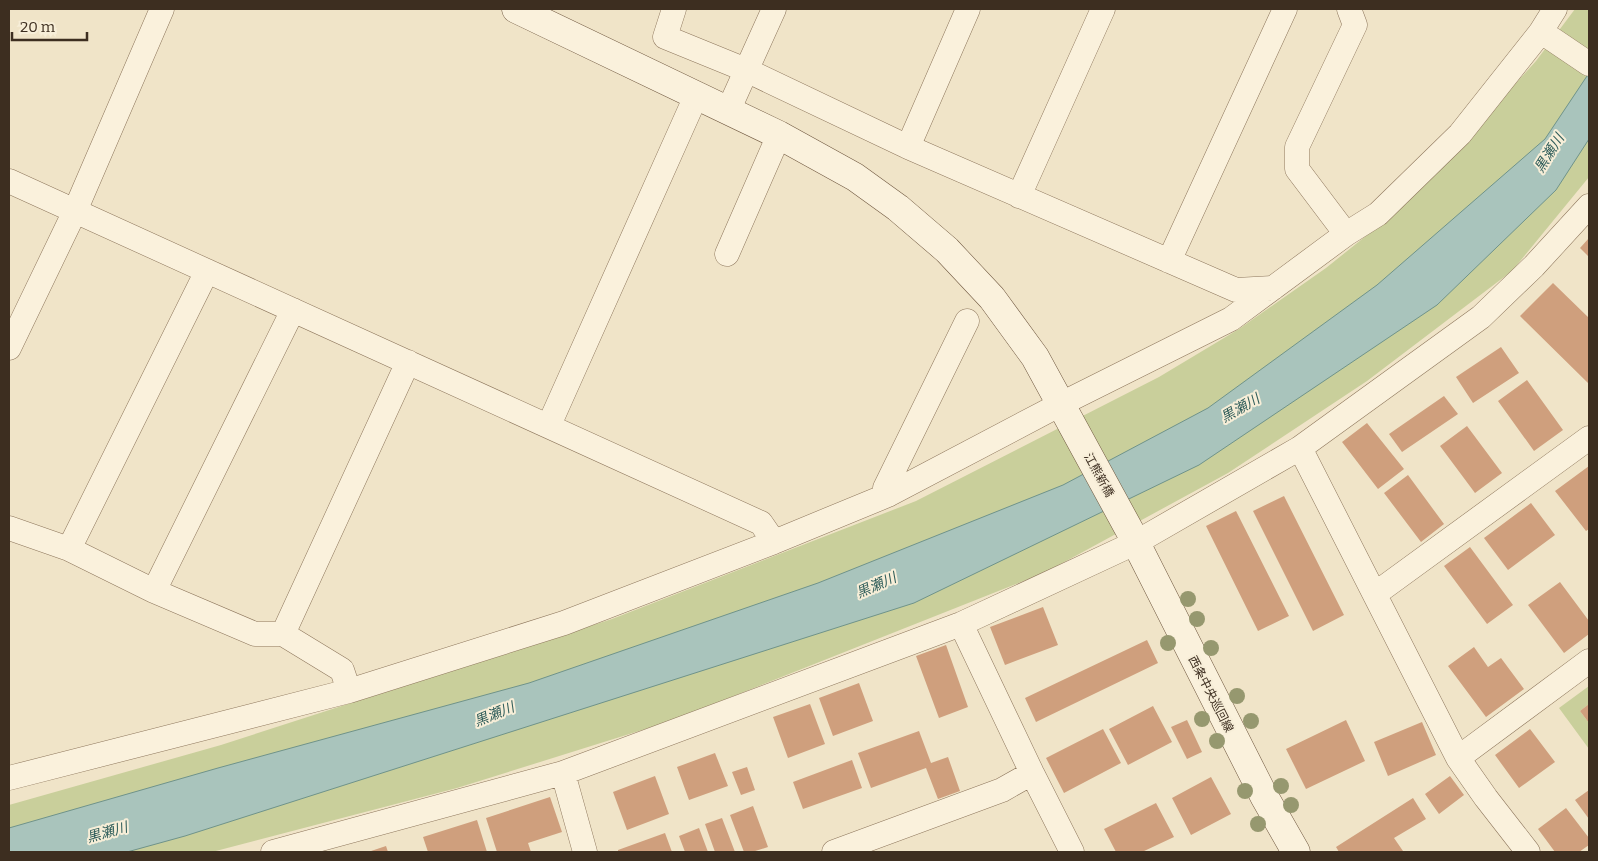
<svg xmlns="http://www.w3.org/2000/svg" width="1598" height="861" viewBox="0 0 1598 861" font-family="Bitter,'Noto Sans JP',serif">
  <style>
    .green { fill: #c9cf9b }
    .water { fill: #a9c4bc; stroke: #6f938a }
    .building { fill: #cf9f7d }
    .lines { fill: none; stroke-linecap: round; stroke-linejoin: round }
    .street-casing { stroke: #8d765c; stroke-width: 25 }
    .secondary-casing { stroke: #6f573f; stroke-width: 29 }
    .street { stroke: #faf1dc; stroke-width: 24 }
    .secondary { stroke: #faf1dc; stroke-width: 28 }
    .tree { fill: #96986f }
    .labels { text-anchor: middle; stroke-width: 4; stroke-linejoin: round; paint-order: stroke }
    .street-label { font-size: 12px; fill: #3d2e20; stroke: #f7eed8 }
    .water-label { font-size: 14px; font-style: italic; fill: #2f5d5a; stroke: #f7eed8 }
  </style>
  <rect width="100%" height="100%" fill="#f0e4c8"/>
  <path class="green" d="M1575 9H1589V177L1512 271 1367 381 1228 473 1046 572 671 721 457 788 212 852H9V805L221 745 612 619 916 501 1159 377 1239 329 1326 268 1407 203 1536 61Z
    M1589 686V704L1580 711 1589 723V749L1559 708Z"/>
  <path class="water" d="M1589 73V139L1556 190 1437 305 1199 465 914 603 185 836 127 852H9V828L218 768 529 683 818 583 1063 485 1208 408 1377 285 1545 139Z"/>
  <path class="building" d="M1589 238V257L1580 248Z
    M1553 283 1589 318 1588 383 1520 316Z
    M1501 347 1519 373 1473 403 1456 377Z
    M1527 380 1563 430 1534 451 1498 401Z
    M1444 396 1458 414 1402 452 1389 434Z
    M1367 423 1404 469 1378 489 1342 442Z
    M1467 426 1502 473 1475 493 1440 446Z
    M1589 466V529L1586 531 1555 491Z
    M1408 475 1444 524 1421 542 1384 493Z
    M1284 496 1344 615 1313 631 1253 511Z
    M1531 503 1555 535 1508 570 1484 538Z
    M1236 511 1289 616 1258 631 1206 526Z
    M1470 547 1513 605 1487 624 1444 566Z
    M1560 582 1589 621V634L1564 653 1528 605Z
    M1043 607 1058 645 1005 665 990 627Z
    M1147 640 1158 663 1036 722 1025 698Z
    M946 645 968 707 939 718 916 656Z
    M1474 647 1488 667 1501 658 1524 689 1486 717 1448 666Z
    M859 683 873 721 833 736 819 698Z
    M810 704 825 744 788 758 773 717Z
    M1589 704V723L1580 711Z
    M1153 706 1172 742 1128 765 1109 729Z
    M1187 720 1202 752 1187 759 1171 727Z
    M1346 720 1365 761 1306 789 1286 749Z
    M1422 722 1436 755 1388 776 1374 742Z
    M1103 729 1121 763 1064 793 1046 758Z
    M1530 729 1555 762 1519 788 1495 755Z
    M919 731 931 763 948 757 960 791 938 799 926 768 871 788 858 753Z
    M715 753 728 786 689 800 677 767Z
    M852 760 862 788 803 809 793 782Z
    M747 767 755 790 741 795 732 772Z
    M655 776 669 814 627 830 613 792Z
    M1450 776 1464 795 1439 814 1425 794Z
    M1211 777 1231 814 1191 835 1172 798Z
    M1589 790V819L1575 800Z
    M550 797 562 832 528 843 531 852H497L486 818Z
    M1413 798 1426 819 1394 838 1403 851 1339 852 1336 847Z
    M1156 803 1174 837 1142 852H1116L1104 829Z
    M753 806 768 847 752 852H744L730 815Z
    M1566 808 1589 838V845L1579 852H1555L1538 829Z
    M722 818 735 852H715L705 824Z
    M477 820 487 852H428L423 837Z
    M699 828 708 852H685L679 836Z
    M665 833 672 852H618V850Z
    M386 846 388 852H368Z"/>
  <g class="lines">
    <defs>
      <path id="street" d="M674 9 665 37 746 70 908 147 1236 290 1273 288
        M1540 33 1549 37 1589 64
        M728 111 774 9
        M908 147 968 9
        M9 181 761 523 774 542
        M1019 196 1103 9
        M1346 234 1297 169V147L1355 25 1349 9
        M727 254 779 135
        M1169 261 1285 9
        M9 348 75 211 162 9
        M549 425 696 96
        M1300 448 1458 758 1486 798 1528 852
        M888 495 885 488 967 321
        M9 528 69 549 154 591 255 634H283
        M69 549 207 271
        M154 591 293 310
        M1375 594 1589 438
        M961 624 1032 773 1072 852
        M349 691 342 670 283 634 408 362
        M1458 758 1589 661
        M563 773 585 852
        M9 778 349 691 564 623 774 542 888 495 1061 404 1231 319 1346 234 1378 214 1460 134 1540 33 1555 9
        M273 852 563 773 961 624 1135 543 1300 448 1481 317 1534 266 1589 206
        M834 852 1002 790 1032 773"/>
      <path id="secondary" d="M516 9 779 135 855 177 898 208 947 250 992 298 1035 357 1131 533 1264 796 1296 852"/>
    </defs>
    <use href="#street" class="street-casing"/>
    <use href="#secondary" class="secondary-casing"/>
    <use href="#street" class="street"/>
    <use href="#secondary" class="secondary"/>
  </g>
  <g class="tree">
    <circle cx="1188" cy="599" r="8"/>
    <circle cx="1197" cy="619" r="8"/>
    <circle cx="1168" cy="643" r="8"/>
    <circle cx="1211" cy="648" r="8"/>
    <circle cx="1237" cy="696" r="8"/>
    <circle cx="1202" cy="719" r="8"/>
    <circle cx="1251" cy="721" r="8"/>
    <circle cx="1217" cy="741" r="8"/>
    <circle cx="1281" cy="786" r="8"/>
    <circle cx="1245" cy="791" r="8"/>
    <circle cx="1291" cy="805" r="8"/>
    <circle cx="1258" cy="824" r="8"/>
  </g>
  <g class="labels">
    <g class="street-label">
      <text transform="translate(1099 475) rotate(61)" y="4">江熊新橋</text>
      <text transform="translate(1211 694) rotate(63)" y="4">西条中央巡回線</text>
    </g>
    <g class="water-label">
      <text transform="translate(1549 153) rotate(-58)" y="5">黒瀬川</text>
      <text transform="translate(1240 408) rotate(-30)" y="5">黒瀬川</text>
      <text transform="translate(876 585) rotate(-24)" y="5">黒瀬川</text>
      <text transform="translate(494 714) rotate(-22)" y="5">黒瀬川</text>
      <text transform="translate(107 832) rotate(-16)" y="5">黒瀬川</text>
    </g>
  </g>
  <rect width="1598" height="861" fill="none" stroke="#3d2e20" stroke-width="20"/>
  <path d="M12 32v8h75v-8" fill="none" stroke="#3d2e20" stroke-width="2.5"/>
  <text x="20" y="32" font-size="15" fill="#3d2e20" stroke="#f7eed8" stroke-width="4" paint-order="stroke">20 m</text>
</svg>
